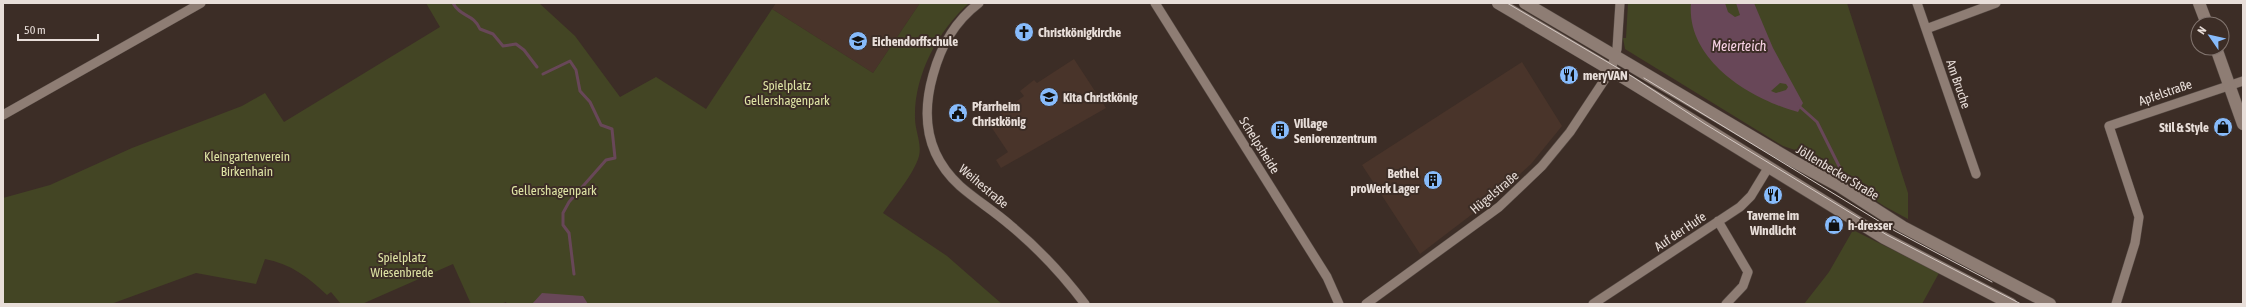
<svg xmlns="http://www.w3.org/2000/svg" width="2246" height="307" viewBox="0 0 2246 307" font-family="'Asap Condensed',sans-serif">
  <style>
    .built { fill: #49342a }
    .green { fill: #434524 }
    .water { fill: #684758; fill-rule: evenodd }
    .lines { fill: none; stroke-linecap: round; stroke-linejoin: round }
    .stream { stroke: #684758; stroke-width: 3 }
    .street-casing { stroke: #554943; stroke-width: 10 }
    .secondary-casing { stroke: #554943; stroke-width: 13 }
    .street { stroke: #8e7d74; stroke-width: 9 }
    .secondary { stroke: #8e7d74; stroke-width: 12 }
    .tram { stroke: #d4c9c4; stroke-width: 1 }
    .labels { text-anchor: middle; stroke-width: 4; stroke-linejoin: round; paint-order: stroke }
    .poi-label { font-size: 13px; font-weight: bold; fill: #e8ded9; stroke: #3c2d26; text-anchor: start }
    .street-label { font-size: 13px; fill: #e8ded9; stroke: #3c2d26 }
    .park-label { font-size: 13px; fill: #dee3a4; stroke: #3c2d26 }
    .water-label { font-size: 14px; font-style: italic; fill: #fad3e6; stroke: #3c2d26 }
  </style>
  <rect width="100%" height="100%" fill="#3c2d26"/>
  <path class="built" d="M776 3H920L873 73 772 9Z
    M1074 59 1106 108 1001 168 996 160 1008 152 988 122 1024 96 1020 91 1034 80 1037 83Z
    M1522 62 1562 126 1531 164 1496 196 1420 254 1362 165Z"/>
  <path class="green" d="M426 3H539L575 36 620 97 656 77 706 109 772 9 873 73 920 3H969C938 31 914 75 915 118 915 131 922 143 919 156 914 174 894 197 883 213L947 256 1002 304H507L506 302 501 304H471L453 264 362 304H341L331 292 327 295C308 277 291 264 265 259L256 284 196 273 111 304H3V198L50 185 132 148 242 106 265 93 284 122 440 27Z
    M1628 3H1847L1908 193V219L1884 206 1826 167 1798 151 1783 146 1625 49 1623 38H1626Z
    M1853 230 1939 273 1922 304H1804L1829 272Z"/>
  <path class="water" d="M1691 3H1725L1728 12 1735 17 1740 15 1736 3H1754L1773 48 1803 103 1798 112C1750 99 1686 60 1691 3ZM1780 83 1786 84 1788 87 1786 90 1776 93 1771 91Z
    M542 293 583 296 588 304H532Z"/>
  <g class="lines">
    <path class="stream" d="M453 3C461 18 473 13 480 29L493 34 503 46 516 44 524 50 537 67
      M543 74 570 61 576 70 580 91 590 102 601 125 612 129 615 158 606 160 569 202 563 213V225L569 233 574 274
      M1799 106 1817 122 1841 170"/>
    <defs>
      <path id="street" d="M979 3C954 22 941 46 933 75 921 117 926 155 960 186 976 200 994 211 1010 225 1038 248 1063 275 1085 304
        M1155 3 1327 277 1339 304
        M1917 3 1976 174
        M1926 29 1996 3
        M3 115 201 3
        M1718 221 1748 272 1743 286 1726 304
        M1366 304 1499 207 1542 166 1570 132 1611 70 1617 49 1620 3
        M1593 304 1740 207 1751 196 1768 168
        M2116 304 2135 243 2139 217 2109 126 2243 81"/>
      <path id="secondary" d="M1498 3 1611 70 1884 238 2011 304
        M1525 3 1793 161 1839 186 1903 227 2050 304
        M2199 3 2207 24
        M2216 48 2243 124"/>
    </defs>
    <use href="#street" class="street-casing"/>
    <use href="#secondary" class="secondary-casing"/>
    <use href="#street" class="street"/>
    <use href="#secondary" class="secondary"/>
    <path class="tram" d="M1507 3 1633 77 1705 124 1887 235 2021 304
      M1644 78 1895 231 1992 282"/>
  </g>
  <defs>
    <symbol id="church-disc" viewBox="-11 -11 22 22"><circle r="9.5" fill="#87bbfb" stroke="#3c2d26"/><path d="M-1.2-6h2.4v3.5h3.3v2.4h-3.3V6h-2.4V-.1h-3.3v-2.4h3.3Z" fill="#111"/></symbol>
    <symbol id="school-disc" viewBox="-11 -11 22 22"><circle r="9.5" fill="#87bbfb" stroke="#3c2d26"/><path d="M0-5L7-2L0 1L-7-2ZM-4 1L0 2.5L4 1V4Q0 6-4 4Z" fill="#111"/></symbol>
    <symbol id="restaurant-disc" viewBox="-11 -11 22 22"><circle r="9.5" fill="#87bbfb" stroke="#3c2d26"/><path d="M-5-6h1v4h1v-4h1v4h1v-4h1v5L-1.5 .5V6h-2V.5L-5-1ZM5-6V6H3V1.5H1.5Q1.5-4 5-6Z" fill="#111"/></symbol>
    <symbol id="civic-disc" viewBox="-11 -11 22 22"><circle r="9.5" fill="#87bbfb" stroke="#3c2d26"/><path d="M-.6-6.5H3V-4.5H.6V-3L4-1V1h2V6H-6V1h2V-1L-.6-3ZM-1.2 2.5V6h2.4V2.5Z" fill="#111"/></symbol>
    <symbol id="shop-disc" viewBox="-11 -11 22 22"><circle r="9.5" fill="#87bbfb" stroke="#3c2d26"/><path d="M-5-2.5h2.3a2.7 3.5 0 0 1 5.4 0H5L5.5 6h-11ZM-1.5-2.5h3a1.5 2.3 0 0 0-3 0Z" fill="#111"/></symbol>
    <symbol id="building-disc" viewBox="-11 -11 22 22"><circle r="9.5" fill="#87bbfb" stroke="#3c2d26"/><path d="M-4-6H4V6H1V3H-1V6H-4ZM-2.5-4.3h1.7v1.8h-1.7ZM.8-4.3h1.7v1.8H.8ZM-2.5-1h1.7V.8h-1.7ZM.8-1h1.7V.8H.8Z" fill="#111"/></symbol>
  </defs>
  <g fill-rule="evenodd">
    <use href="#church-disc" x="1013" y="21" width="22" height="22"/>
    <use href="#school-disc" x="847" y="30" width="22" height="22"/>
    <use href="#restaurant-disc" x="1558" y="64" width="22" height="22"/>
    <use href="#school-disc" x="1038" y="86" width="22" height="22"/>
    <use href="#civic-disc" x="947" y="102" width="22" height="22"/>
    <use href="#shop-disc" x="2212" y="116" width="22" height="22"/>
    <use href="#building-disc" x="1269" y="119" width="22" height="22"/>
    <use href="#building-disc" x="1422" y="169" width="22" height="22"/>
    <use href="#restaurant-disc" x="1762" y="184" width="22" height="22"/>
    <use href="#shop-disc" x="1823" y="214" width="22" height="22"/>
  </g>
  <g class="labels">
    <g class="poi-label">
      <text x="1038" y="37">Christkönigkirche</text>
      <text x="872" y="46">Eichendorffschule</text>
      <text x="1583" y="80">meryVAN</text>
      <text x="1063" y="102">Kita Christkönig</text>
      <text x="972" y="111">Pfarrheim<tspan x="972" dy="15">Christkönig</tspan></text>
      <text x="1294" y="128">Village<tspan x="1294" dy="15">Seniorenzentrum</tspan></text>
      <text x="2209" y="132" text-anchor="end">Stil &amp; Style</text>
      <text x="1419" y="178" text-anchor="end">Bethel<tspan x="1419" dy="15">proWerk Lager</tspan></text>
      <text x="1773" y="220" text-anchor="middle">Taverne im<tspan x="1773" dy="15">Windlicht</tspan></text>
      <text x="1848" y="230">h-dresser</text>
    </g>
    <g class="street-label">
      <text transform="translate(1959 84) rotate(71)" y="5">Am Bruche</text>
      <text transform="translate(2165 92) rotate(-19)" y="5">Apfelstraße</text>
      <text transform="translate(1260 145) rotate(58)" y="5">Schelpsheide</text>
      <text transform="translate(1838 172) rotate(31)" y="5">Jöllenbecker Straße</text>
      <text transform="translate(984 186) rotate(40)" y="5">Weihestraße</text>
      <text transform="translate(1494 192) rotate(-40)" y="5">Hügelstraße</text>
      <text transform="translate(1680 231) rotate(-34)" y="5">Auf der Hufe</text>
    </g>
    <g class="park-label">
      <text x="787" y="90">Spielplatz<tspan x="787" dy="15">Gellershagenpark</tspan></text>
      <text x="247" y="161">Kleingartenverein<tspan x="247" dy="15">Birkenhain</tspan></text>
      <text x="554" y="195">Gellershagenpark</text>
      <text x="402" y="262">Spielplatz<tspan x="402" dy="15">Wiesenbrede</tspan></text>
    </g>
    <g class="water-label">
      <text x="1739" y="51">Meierteich</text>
    </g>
  </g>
  <rect width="2246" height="307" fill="none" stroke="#e8ded9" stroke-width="8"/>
  <g transform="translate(2210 36) rotate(304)"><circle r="19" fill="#3c2d26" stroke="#81746e"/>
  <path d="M0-3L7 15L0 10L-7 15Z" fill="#87bbfb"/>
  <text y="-6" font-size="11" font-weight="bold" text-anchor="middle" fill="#e8ded9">N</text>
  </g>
  <path d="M18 34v6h80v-6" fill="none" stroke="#e8ded9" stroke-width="2"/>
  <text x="24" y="34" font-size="12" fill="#e8ded9" stroke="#3c2d26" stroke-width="3" paint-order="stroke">50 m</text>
</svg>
